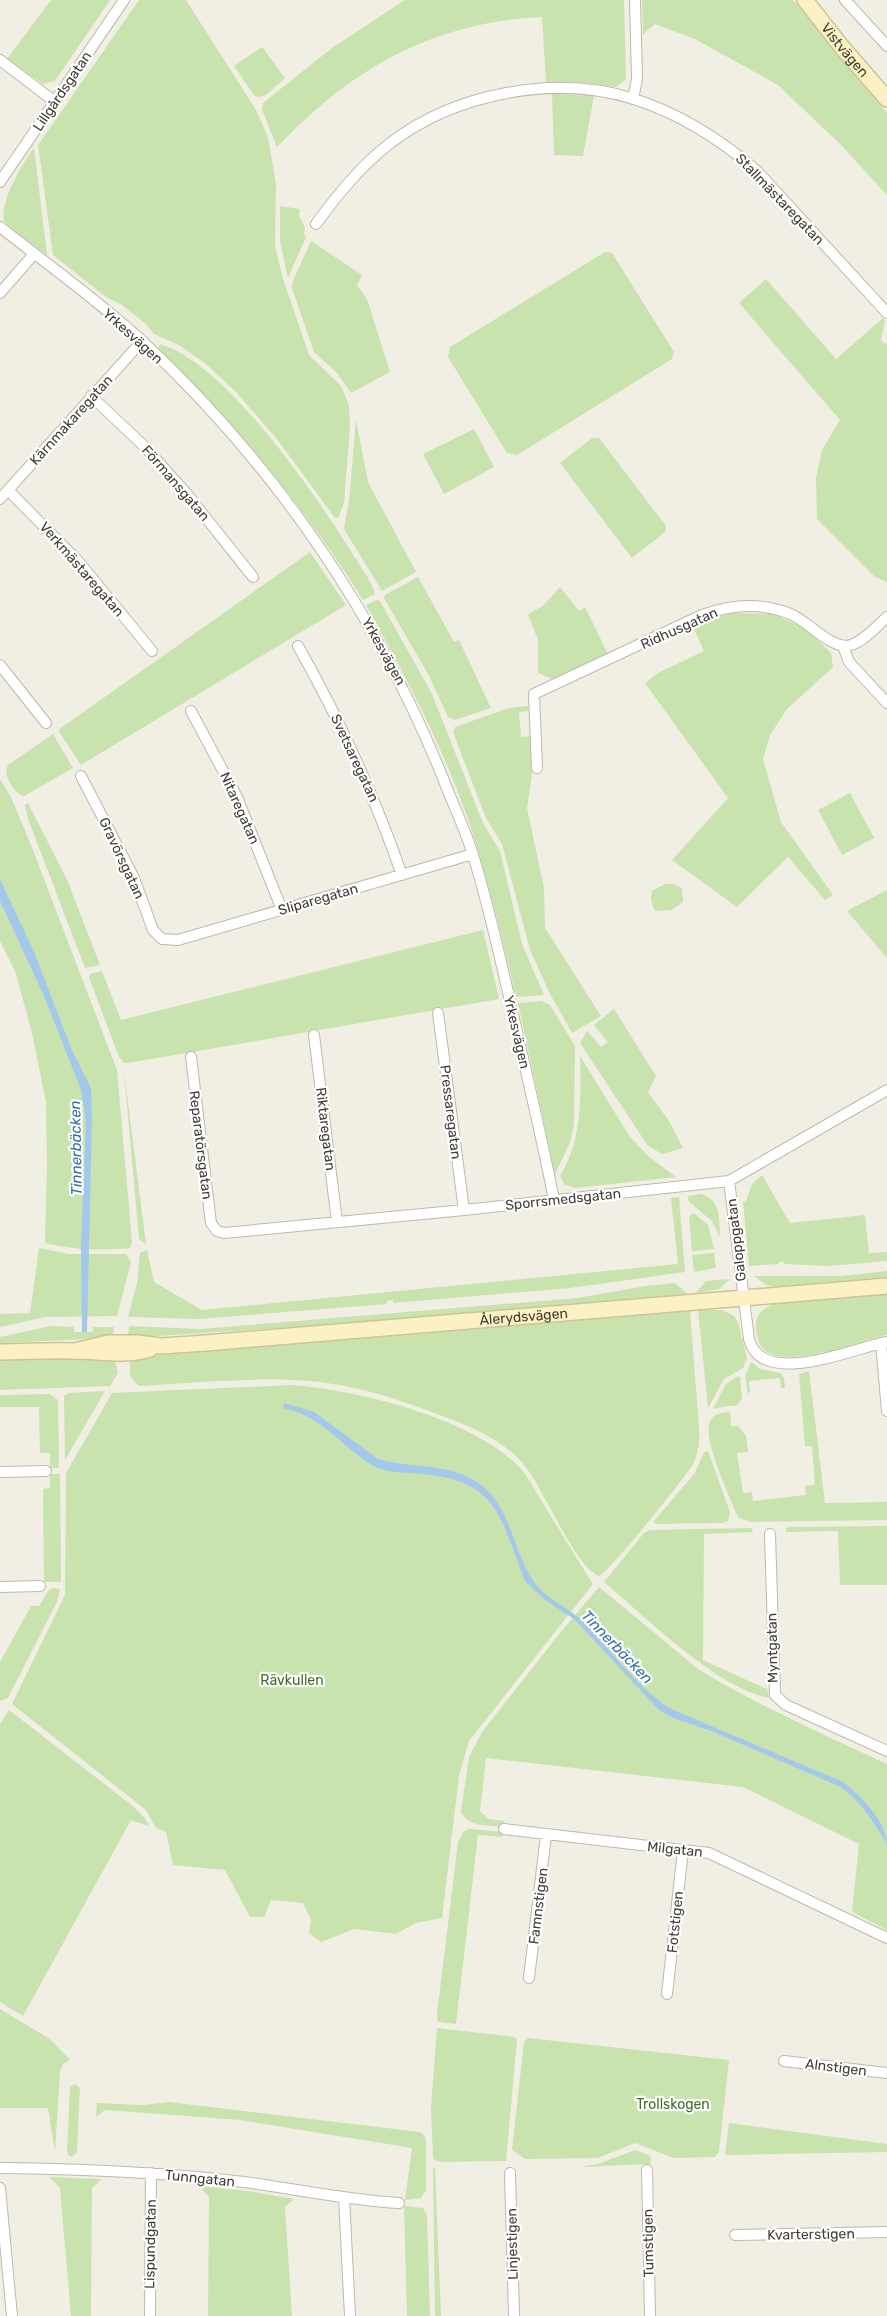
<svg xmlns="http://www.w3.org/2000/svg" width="887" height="2316" viewBox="0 0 887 2316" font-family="Rubik,sans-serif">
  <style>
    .green { fill: #c8e3ae }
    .water { fill: #a3c8eb }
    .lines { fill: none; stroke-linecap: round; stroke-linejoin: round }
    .street-casing { stroke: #beb9aa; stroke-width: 12 }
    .secondary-casing { stroke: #cec396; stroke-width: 18 }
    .street { stroke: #fff; stroke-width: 10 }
    .secondary { stroke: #fbf1c4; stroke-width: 15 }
    .labels { text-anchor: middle; stroke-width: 4.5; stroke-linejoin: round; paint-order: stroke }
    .street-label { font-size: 14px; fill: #423e34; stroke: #fff }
    .park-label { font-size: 14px; fill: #41702c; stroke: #fff }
    .water-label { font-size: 15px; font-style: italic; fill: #356fa7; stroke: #fff }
  </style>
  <rect width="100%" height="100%" fill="#f1eee4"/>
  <path class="green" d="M51 0H110L55 81 43 84 7 59Z
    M139 0H186L256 110 268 137 276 185 275 245 282 276 309 355 341 386 349 405 350 427 344 503 338 518H335L277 439 236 392 206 364 179 345 154 334 146 324 122 305 106 297 53 255 38 145Z
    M405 0H624L626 79 616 87 589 83 546 82 542 17C432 22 351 69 277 147L262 110 263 103 332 48Z
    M642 0H793L887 113V195L841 145 778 85 695 39 655 24 643 34Z
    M262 47 285 78 266 95 258 97 254 95 234 66Z
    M552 94 594 96 583 156 554 155Z
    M34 148 47 255C33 244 15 234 4 221 0 201 22 164 34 148Z
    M280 206 300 209 299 215 305 228 304 234 306 237 288 278 280 241Z
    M311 241 362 275 357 285 367 299 390 372 351 393 337 373 314 352 292 288V283Z
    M605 252 612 253 674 352 672 359 517 455 507 453 448 357 450 347Z
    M766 279 836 359 883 318 885 320 881 340 885 344 887 343V582L875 577 817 519 816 478 822 450 840 420 739 303Z
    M160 344C225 363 313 491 349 548 357 562 371 579 375 594L363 600C305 506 235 426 158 348Z
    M356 420 368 482 416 572 382 591 344 529 349 501Z
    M474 429 494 467 444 494 423 454Z
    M592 438H599L666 526 665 532 632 558 560 463Z
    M310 552 346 605 81 765 58 730Z
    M418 577 454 642 459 640 491 708 455 720 448 717 429 676 384 598 385 595Z
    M560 587 579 611 585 607 608 654 552 679 538 673V640L528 614 543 606Z
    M377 600 380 601 432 694 483 823 500 851 522 944 544 995 516 997C503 940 489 884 471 828 445 750 406 677 366 605Z
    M730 613 773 614 806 629 831 653 833 667 787 709 770 735 763 759 781 822 833 895 825 900 788 857 737 907 672 860 728 798 645 683 658 673 704 651 693 627Z
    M528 706 529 711 519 712 521 737 531 736 532 774 527 808 544 888 545 928 601 1016 572 1033 550 994 530 950 502 844 485 816 453 732 455 727 509 708Z
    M53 734 73 768 24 796C14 793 2 775 8 765Z
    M0 779 11 797 31 845 117 1070 132 1242 130 1248C100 1251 74 1250 45 1243L47 1164 46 1102 32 1033 22 996 15 971 0 941Z
    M850 793 874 838 842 855 818 810Z
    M28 803 68 882 100 965 85 968 28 819 25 805Z
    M665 884H674L682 888 683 902 672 910 655 911 651 900 652 891Z
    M887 890V958L847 911Z
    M483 930 499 999 128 1063H124L119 1057 89 977 90 974 102 971 121 1020Z
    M541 1001 550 1005 575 1046 574 1124 570 1143 555 1174 518 1003Z
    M614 1009 656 1076 648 1092 669 1121 683 1148 662 1154 648 1146 580 1043 587 1031 601 1047 608 1042 594 1025Z
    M580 1056 630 1137 648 1156 676 1177 575 1188 564 1184 560 1176C582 1141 581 1097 580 1056Z
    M124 1071 146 1244 139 1239Z
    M762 1175 790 1223 865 1215 869 1253 887 1252V1261L829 1266 784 1264V1262H779L778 1264 749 1266 743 1202 746 1201 752 1184Z
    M700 1194C721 1198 719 1219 720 1237L712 1221 689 1202 688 1196Z
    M679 1197 685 1272 570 1288 393 1303V1300L387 1301V1304L199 1319 128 1317 137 1283 140 1253 147 1250 154 1282 202 1310 678 1264 671 1198Z
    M694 1213 708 1225 714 1249 692 1251 689 1216Z
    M39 1248 69 1254H126L131 1262 117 1316 45 1317 0 1327V1314L30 1313Z
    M714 1253 716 1268 694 1272 692 1255Z
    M887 1271V1277L777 1287 766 1285 754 1276H841Z
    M730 1279 719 1289 696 1293 706 1281Z
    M675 1283 688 1294 311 1326 128 1338 129 1326 200 1329 577 1298 646 1286Z
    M887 1294V1335C860 1340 766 1380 758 1338 757 1333 755 1327 756 1323 757 1313 765 1308 773 1304Z
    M698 1310H722L734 1316 738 1322 747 1358 743 1368 724 1379 708 1408Z
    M690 1311 699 1427C700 1440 699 1452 693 1464 685 1478 609 1572 599 1576 575 1567 544 1489 525 1466 504 1440 472 1427 442 1416 394 1397 343 1381 291 1380 241 1378 190 1383 139 1386L130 1376V1358L138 1357Z
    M51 1326 74 1327V1332H93V1327H114L113 1338 0 1343V1337Z
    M112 1358 115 1361 118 1373 110 1386 0 1390V1360Z
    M751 1362 760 1369 780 1373 784 1378 785 1388H781L780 1378 749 1381 750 1391 748 1394 745 1377Z
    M809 1371 825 1503 887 1502V1520L751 1522 739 1518 736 1513C729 1495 702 1438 710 1422 713 1413 722 1413 730 1412L731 1426H738L746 1436 748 1452 737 1453 743 1493 752 1492 753 1501 806 1495 805 1486 815 1485 812 1446H805L799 1374Z
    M738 1376 740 1377 742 1399 736 1406H728L713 1409 726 1384Z
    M292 1385C358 1390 483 1420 525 1474 533 1485 539 1498 547 1510 562 1534 577 1559 593 1584L469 1741 459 1776 442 1918 416 1923 396 1934 354 1929 321 1942 309 1933 311 1920 303 1903 271 1900 264 1917H250L225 1870 173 1865 166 1832 156 1828 146 1810 12 1704 65 1595 66 1473 112 1393Z
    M105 1391 65 1460 64 1396 69 1393Z
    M50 1394 58 1400 59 1468H50V1453H40L39 1407H0V1395Z
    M708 1451 730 1512 728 1521 723 1523 655 1524 654 1521 695 1473 704 1452Z
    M50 1474H60L61 1582H44L43 1489 50 1488Z
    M887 1526V1585H840L838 1531 786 1532V1528L789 1527Z
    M752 1528 753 1532 704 1534 703 1660 767 1689 769 1698C715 1687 647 1618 604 1582L644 1533 650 1530Z
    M599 1587 698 1669C758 1706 823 1734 887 1764V1930L852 1912 859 1844 743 1787 486 1758 480 1811 488 1819 504 1821 503 1827C489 1825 468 1827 461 1812L469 1757 482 1732 560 1633Z
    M53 1588 60 1589 57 1602 8 1698 0 1701V1662L31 1606H39L48 1591Z
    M9 1710 134 1807 144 1817 149 1826 131 1820 23 2016 0 2002V1724Z
    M469 1829 503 1832 502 1837 478 1835 456 2024 438 2022 437 2014 458 1842 463 1832Z
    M0 2009 50 2039 70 2060 63 2064 60 2072 55 2152 48 2108H0Z
    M437 2028 515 2037 517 2039 506 2161 440 2162 433 2159 431 2107Z
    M528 2038 729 2060 719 2152 715 2157 674 2158 635 2143 598 2158 525 2159 512 2150 524 2042Z
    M75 2084 80 2088 77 2152 72 2157 68 2155 67 2151 70 2087Z
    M169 2102 420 2132 425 2136 426 2142V2190L421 2198 405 2200 412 2148 240 2120 105 2110 96 2117 97 2103 143 2105Z
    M729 2123 887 2144V2152L725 2155Z
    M635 2150 649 2155 651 2158 650 2164 578 2167 598 2164Z
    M433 2168H435L441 2316H435Z
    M49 2177 102 2179 92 2188 91 2316H71L60 2188Z
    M199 2186 248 2191 294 2199 285 2207 292 2316H208L209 2197Z
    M404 2206 423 2208 427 2215 430 2316H407Z"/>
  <path class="water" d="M0 879 34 952 72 1050 91 1088 92 1120 87 1332H82L81 1245 86 1121 81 1090 44 996 0 901Z
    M284 1403 314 1412 378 1459C411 1469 450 1462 480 1484 512 1508 512 1550 534 1582 545 1598 566 1606 581 1620 611 1649 634 1684 669 1708L843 1782C860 1795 887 1822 887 1845 874 1822 862 1803 841 1787L711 1731 673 1718 659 1710 574 1619 545 1600 525 1581C500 1519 500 1482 424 1474 408 1472 387 1474 372 1465 341 1446 321 1415 283 1408Z"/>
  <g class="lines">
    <defs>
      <path id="street" d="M845 0 887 46
        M0 60 55 102
        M633 99 637 79 635 0
        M0 182 124 0
        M316 224C338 194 360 167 389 144 455 93 555 74 634 99 681 114 720 139 757 171L887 313
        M0 227C47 264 96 299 140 339 277 466 383 622 450 796 458 815 467 835 473 855 488 903 499 953 510 1001 525 1068 541 1133 554 1200
        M0 293 34 254
        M91 396 145 447 187 494 253 577
        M8 490 78 561 152 651
        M0 499 142 341
        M298 646C340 720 374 795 402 875
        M843 646 849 662 887 703
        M0 665 46 723
        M191 711 237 797 282 910
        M537 768 534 694 702 615C730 605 759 602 788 613 807 619 831 651 851 645 864 641 877 626 887 617
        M81 776 134 878 153 930 162 939 178 940 473 854
        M438 1013 464 1210
        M314 1035 337 1222
        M191 1057 211 1223 217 1231 224 1233 464 1210 729 1181 887 1090
        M729 1181 749 1339C762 1389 853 1348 887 1342
        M881 1343 887 1411
        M0 1472 46 1471
        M770 1534 775 1695 786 1705 887 1751
        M0 1587 40 1586
        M504 1829 709 1853 887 1938
        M529 1978 546 1835
        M667 1994 683 1850
        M784 2061 887 2073
        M0 2168C82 2169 163 2172 244 2182 296 2189 347 2200 399 2203
        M647 2170 650 2316
        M510 2173 514 2316
        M0 2188 12 2316
        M344 2197 350 2316
        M735 2235 887 2232
        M150 2316 151 2173"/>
      <g id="secondary">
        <path id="s1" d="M805 0 841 46 887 99"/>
        <path id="s2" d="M75 1351 108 1343H137L161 1346 206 1343 887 1286"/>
        <path d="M0 1352C24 1352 49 1350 74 1351 100 1351 124 1357 150 1349"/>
      </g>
    </defs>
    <use href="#street" class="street-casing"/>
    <use href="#secondary" class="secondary-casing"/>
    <use href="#street" class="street"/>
    <use href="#secondary" class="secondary"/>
  </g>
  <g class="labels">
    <g class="street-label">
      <text dy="5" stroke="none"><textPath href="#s1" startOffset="64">Vistvägen</textPath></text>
      <text transform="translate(62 91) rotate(-56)" y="5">Lillgårdsgatan</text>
      <text transform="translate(780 199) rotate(46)" y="5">Stallmästaregatan</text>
      <text transform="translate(133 336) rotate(42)" y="5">Yrkesvägen</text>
      <text transform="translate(71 420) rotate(-48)" y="5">Kärnmakaregatan</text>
      <text transform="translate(176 483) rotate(49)" y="5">Förmansgatan</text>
      <text transform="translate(82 569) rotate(49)" y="5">Verkmästaregatan</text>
      <text transform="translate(679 628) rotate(-24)" y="5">Ridhusgatan</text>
      <text transform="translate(384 651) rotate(61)" y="5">Yrkesvägen</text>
      <text transform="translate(355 758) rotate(65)" y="5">Svetsaregatan</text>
      <text transform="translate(240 808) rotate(66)" y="5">Nitaregatan</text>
      <text transform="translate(122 858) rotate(65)" y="5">Gravörsgatan</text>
      <text transform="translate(318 899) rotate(-16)" y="5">Sliparegatan</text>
      <text transform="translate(517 1032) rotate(77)" y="5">Yrkesvägen</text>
      <text transform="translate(451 1112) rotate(83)" y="5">Pressaregatan</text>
      <text transform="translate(326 1129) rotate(83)" y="5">Riktaregatan</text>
      <text transform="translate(201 1145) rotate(83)" y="5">Reparatörsgatan</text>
      <text transform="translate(563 1199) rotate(-6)" y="5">Sporrsmedsgatan</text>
      <text transform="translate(736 1240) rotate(-97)" y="5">Galoppgatan</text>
      <text dy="5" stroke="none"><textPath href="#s2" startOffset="451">Ålerydsvägen</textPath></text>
      <text transform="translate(772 1648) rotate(-91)" y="5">Myntgatan</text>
      <text transform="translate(675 1849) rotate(6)" y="5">Milgatan</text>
      <text transform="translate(538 1906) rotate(-83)" y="5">Famnstigen</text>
      <text transform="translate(675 1922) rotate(-84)" y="5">Fotstigen</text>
      <text transform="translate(836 2067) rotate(7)" y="5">Alnstigen</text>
      <text transform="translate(200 2178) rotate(6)" y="5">Tunngatan</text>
      <text transform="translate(811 2234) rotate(-1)" y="5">Kvarterstigen</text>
      <text transform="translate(648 2243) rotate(-91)" y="5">Tumstigen</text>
      <text transform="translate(150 2244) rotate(-89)" y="5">Lispundgatan</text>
      <text transform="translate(512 2244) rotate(-91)" y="5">Linjestigen</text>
    </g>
    <g class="park-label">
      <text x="292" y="1685">Rävkullen</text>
      <text x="673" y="2109">Trollskogen</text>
    </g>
    <g class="water-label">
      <text transform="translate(76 1148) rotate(-91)" y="5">Tinnerbäcken</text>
      <text transform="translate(617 1647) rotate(46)" y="5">Tinnerbäcken</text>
    </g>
  </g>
</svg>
